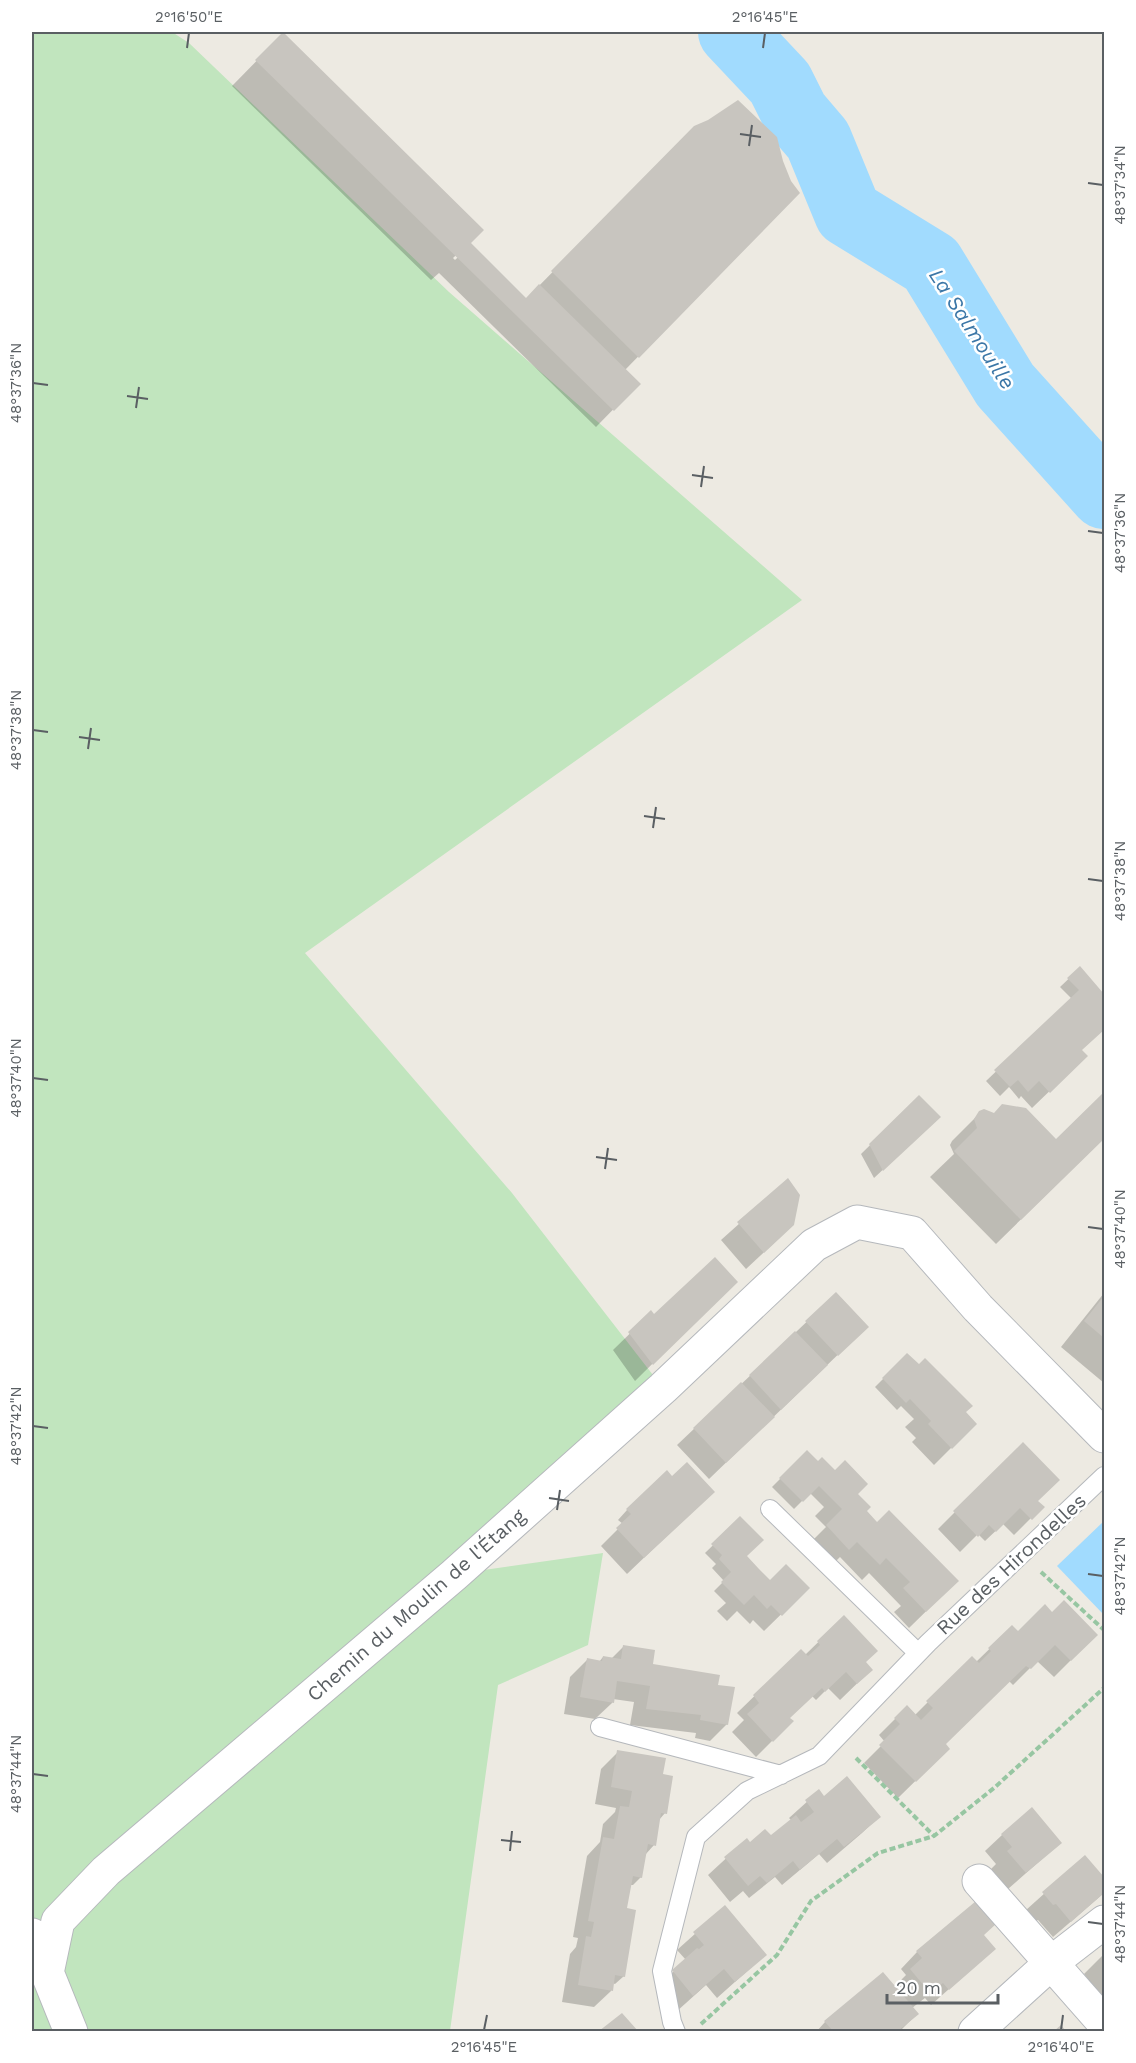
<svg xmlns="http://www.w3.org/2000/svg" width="1136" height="2063" viewBox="0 0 1136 2063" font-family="'Work Sans',sans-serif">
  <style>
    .green { fill: #c1e5be }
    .water { fill: #a1dbfe }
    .shadow { fill: #0003 }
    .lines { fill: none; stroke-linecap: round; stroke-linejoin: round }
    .river { stroke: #a1dbfe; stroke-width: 68 }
    .building { fill: #c8c5bf }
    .lane-casing { stroke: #b5b8bc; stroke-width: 20 }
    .street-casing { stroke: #b5b8bc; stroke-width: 35 }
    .path { stroke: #97c6a2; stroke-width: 4; stroke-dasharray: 6 3; stroke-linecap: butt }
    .lane { stroke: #fff; stroke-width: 18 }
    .street { stroke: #fff; stroke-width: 33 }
    .ticks { fill: none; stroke: #5a5f63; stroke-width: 2 }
    .labels { text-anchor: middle; stroke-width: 5; stroke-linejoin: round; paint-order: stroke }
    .street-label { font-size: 20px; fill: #5a5f63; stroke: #fff }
    .water-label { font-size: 21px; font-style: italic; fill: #3c77a7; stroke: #fff }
    .neatline { fill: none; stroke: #5a5f63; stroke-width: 2 }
    .ticks-label { font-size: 15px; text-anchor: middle; fill: #5a5f63 }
  </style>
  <rect width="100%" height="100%" fill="#edeae2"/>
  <path class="green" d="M32 32H172L189 43 449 292 802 600 305 953 512 1193 663 1388 456 1574 603 1553 588 1645 498 1685 450 2031 32 2032Z"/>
  <path class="water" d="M1104 1521V1615L1057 1566Z"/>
  <path class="shadow" d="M283 34 482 230 453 258 455 260 471 245 526 299 675 148 782 161 790 181 798 193 625 370 638 384 596 427 439 273 431 280 232 86Z
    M1080 968 1104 996V1029L1080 1051 1086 1056 1032 1108 1021 1096 1019 1099 1009 1087 1000 1096 986 1081 1072 999 1060 987Z
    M1104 1093V1138L996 1244 930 1177 954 1154 950 1145 952 1141 977 1116 1055 1141Z
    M919 1097 931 1125 874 1178 861 1154Z
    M788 1180 775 1242 746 1269 721 1240Z
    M735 1282 635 1381 613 1350 651 1313 654 1316Z
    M1104 1293V1383L1061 1347Z
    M836 1294 850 1343 709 1479 677 1445Z
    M907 1355 975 1424 934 1465 912 1442 916 1438 905 1427 914 1419 901 1406 897 1410 875 1387Z
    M1023 1444 1036 1501 1042 1507 1014 1535 1003 1524 985 1541 978 1534 960 1552 938 1529Z
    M807 1452 856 1494 865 1511 877 1524 957 1581 909 1628 894 1612 901 1606 869 1573 862 1580 840 1557 832 1565 810 1543 826 1527 815 1516 824 1507 810 1493 794 1509 772 1487Z
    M696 1508 627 1574 601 1546 623 1524 618 1520 627 1510Z
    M740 1519 745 1556 770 1582 808 1588 764 1631 753 1620 750 1624 737 1611 727 1621 717 1611 726 1603 714 1591 724 1581 712 1568 716 1564 705 1553Z
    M1052 1614 1096 1635 1054 1677 1037 1661 1013 1685 1009 1681 944 1745 948 1749 898 1798 864 1763 885 1742 879 1735 907 1707 915 1715 972 1658 976 1662 1012 1627 1018 1633Z
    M844 1617 864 1663 871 1670 840 1700 828 1688 816 1700 812 1696 789 1718 792 1721 756 1757 732 1732 744 1720 737 1713 801 1651 805 1655Z
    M624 1646 651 1665 717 1686 727 1724 710 1741 695 1738 696 1733 630 1725 634 1702 613 1699 612 1703 595 1719 564 1714 570 1677 587 1660 599 1662 603 1657 611 1659Z
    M618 1752 661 1775 665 1813 659 1820 654 1845 645 1855 641 1877 633 1885H630L625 1909 624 1976 615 1984 612 1983 611 1991 594 2007 562 2002 570 1954 576 1947 578 1938 573 1937 587 1856 600 1842 603 1824 615 1812 616 1808 595 1804 601 1769Z
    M819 1791 824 1798 879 1817 862 1833 827 1863 819 1854 782 1885 775 1877 749 1898 743 1891 730 1902 708 1875 746 1840 749 1844 770 1837 791 1820 789 1818Z
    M1002 1835 1060 1843 1008 1889 991 1869 996 1864 985 1851Z
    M1085 1857 1104 1880V1893L1053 1937 1038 1920 1036 1921 1026 1910Z
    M725 1907 765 1955 717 1998 706 1985 676 2012 656 1988 686 1960 677 1950Z
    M983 1936 994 1949 931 2005 925 1998 912 2008 917 2014 899 2032H816L825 2022 894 1987 906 1975 901 1969 917 1952Z
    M1104 1954V2001L1084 1974Z"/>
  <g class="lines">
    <path class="river" d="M732 32 780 83 795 113 818 140 848 213 931 264 1005 385 1104 495"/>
  </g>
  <path class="building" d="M283 32 484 230 471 243 526 298 539 284 641 384 614 411 255 60Z
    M738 100 777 137 783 161 791 181 800 193 639 358 551 271 694 126 708 120Z
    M1080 966 1104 994V1030L1082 1050 1088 1056 1050 1093 1039 1081 1028 1092 1018 1080 1010 1087 994 1070 1079 990 1067 978Z
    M1104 1092V1139L1021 1220 954 1151 977 1128 974 1119 979 1111 984 1109 994 1113 1002 1104 1026 1108 1056 1139Z
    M919 1095 941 1117 883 1171 869 1144Z
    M788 1178 800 1195 794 1225 764 1253 737 1222Z
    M715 1257 738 1282 653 1365 628 1332 651 1310 654 1314Z
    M836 1292 869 1327 838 1356 805 1321Z
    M1104 1296V1338L1084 1321Z
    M795 1331 828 1365 781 1410 749 1375Z
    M907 1353 919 1364 925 1358 973 1406 966 1412 977 1424 952 1449 928 1424 931 1421 910 1399 906 1403 882 1378Z
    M741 1382 775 1417 726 1463 693 1428Z
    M1023 1442 1060 1480 1038 1501 1045 1507 1032 1520 1020 1508 996 1532 989 1525 978 1537 953 1511Z
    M807 1450 818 1461 822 1457 835 1470 845 1460 868 1484 858 1494 871 1507 867 1511 877 1522 889 1510 959 1581 926 1612 903 1588 910 1582 886 1558 880 1565 857 1542 849 1550 826 1525 842 1509 819 1486 803 1502 779 1478Z
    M687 1462 715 1492 644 1558 616 1528 631 1514 626 1509 667 1470 672 1476Z
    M740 1516 764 1540 747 1556 759 1569 770 1580 786 1564 810 1588 782 1616 771 1605 767 1609 754 1595 744 1605 721 1582 731 1572 719 1559 722 1555 711 1544Z
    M1064 1600 1098 1635 1071 1661 1055 1645 1031 1669 1026 1666 946 1744 950 1749 916 1782 879 1745 900 1724 894 1718 907 1705 921 1720 933 1708 926 1701 972 1656 979 1663 991 1651 988 1648 1012 1625 1018 1631 1045 1604 1052 1612Z
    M844 1615 878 1651 866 1662 873 1670 857 1684 846 1672 825 1692 822 1688 790 1718 794 1721 773 1742 747 1714 759 1703 753 1695 801 1649 808 1656 820 1645 817 1641Z
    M623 1645 655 1650 653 1664 720 1675 718 1685 735 1687 728 1725 700 1720 701 1715 646 1709 650 1686 617 1681 614 1703 580 1697 587 1658 602 1661 603 1656 621 1659Z
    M617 1750 666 1758 663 1774 673 1776 667 1814 661 1813 656 1846 648 1844 642 1878 633 1876 627 1908 636 1910 625 1977 615 1975 613 1991 578 1985 586 1936 591 1937 594 1922 588 1921 603 1837 614 1839 620 1806 629 1807 632 1791 611 1787Z
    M847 1776 881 1817 844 1847 837 1839 800 1870 793 1861 767 1883 760 1876 748 1886 724 1857 747 1838 750 1842 765 1829 771 1835 796 1815 801 1822 814 1812 805 1800 819 1789 824 1796Z
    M1032 1807 1062 1843 1026 1873 1007 1851 1012 1847 1001 1834Z
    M1085 1855 1104 1877V1893L1071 1922 1056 1904 1053 1905 1042 1892Z
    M976 1901 996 1924 984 1935 996 1949 949 1990 943 1983 930 1993 910 1969 922 1958 916 1951Z
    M725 1905 767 1955 735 1982 724 1969 693 1996 672 1970 697 1948 699 1949 704 1945 693 1932Z
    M883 1972 919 2014 898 2031H833L824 2021Z
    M622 2013 638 2031H599Z
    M1061 2025 1066 2031H1054Z"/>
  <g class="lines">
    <defs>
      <path id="lane" d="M770 1509 918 1653
        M600 1727 781 1775
        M676 2032 672 2022 662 1971 696 1837 747 1791 819 1756 928 1643 1104 1476"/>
      <path id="street" d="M979 1881 1104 2023
        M32 1935 71 2032
        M47 1973 58 1921 106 1871 454 1575 663 1388 814 1245 857 1222 912 1233 978 1308 1104 1436
        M975 2032 1051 1963 1104 1922"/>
    </defs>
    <use href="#lane" class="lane-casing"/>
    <use href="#street" class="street-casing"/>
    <path class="path" d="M1041 1572 1104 1630
      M856 1758 934 1836
      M701 2024 777 1955 811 1901 878 1853 934 1836 994 1788 1104 1688"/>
    <use href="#lane" class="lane"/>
    <use href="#street" class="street"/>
  </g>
  <path class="ticks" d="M187 48 189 33M763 48 765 33M740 134 761 137M749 146 752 125M1088 183 1103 185M33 383 48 385M127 396 148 399M136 408 139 387M692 475 713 478M701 487 704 466M1088 531 1103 533M33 730 48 732M79 737 100 740M88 749 91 728M644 816 665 819M653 828 656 807M1088 879 1103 881M33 1078 48 1080M596 1157 617 1160M605 1169 608 1148M1088 1227 1103 1229M33 1426 48 1428M549 1498 569 1501M557 1510 560 1490M1088 1574 1103 1576M33 1774 48 1776M501 1840 521 1842M510 1851 512 1831M1088 1922 1103 1924M484 2030 487 2015M1061 2030 1063 2015"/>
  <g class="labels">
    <g class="street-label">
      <text transform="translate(1011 1564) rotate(-43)" y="7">Rue des Hirondelles</text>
      <text transform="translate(416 1605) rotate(-41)" y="7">Chemin du Moulin de l'Étang</text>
    </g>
    <g class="water-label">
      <text transform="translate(972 329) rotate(57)" y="7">La Salmouille</text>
    </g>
  </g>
  <rect width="1136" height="2063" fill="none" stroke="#ffffff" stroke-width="66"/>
  <path d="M887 1994v9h111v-9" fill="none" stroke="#5a5f63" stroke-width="3"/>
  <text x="896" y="1994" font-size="18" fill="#5a5f63" stroke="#ffffff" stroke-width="4.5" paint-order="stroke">20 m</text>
  <rect x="33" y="33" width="1070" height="1997" class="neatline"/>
  <g class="ticks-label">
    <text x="189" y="22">2°16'50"E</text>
    <text x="765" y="22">2°16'45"E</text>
    <text transform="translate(1120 185) rotate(-90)" y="5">48°37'34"N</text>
    <text transform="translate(16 383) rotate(-90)" y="5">48°37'36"N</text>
    <text transform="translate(1120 533) rotate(-90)" y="5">48°37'36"N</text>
    <text transform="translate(16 730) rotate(-90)" y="5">48°37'38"N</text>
    <text transform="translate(1120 881) rotate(-90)" y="5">48°37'38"N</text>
    <text transform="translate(16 1078) rotate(-90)" y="5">48°37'40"N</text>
    <text transform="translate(1120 1229) rotate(-90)" y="5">48°37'40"N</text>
    <text transform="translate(16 1426) rotate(-90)" y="5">48°37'42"N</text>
    <text transform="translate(1120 1576) rotate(-90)" y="5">48°37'42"N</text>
    <text transform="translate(16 1774) rotate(-90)" y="5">48°37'44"N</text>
    <text transform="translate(1120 1924) rotate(-90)" y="5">48°37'44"N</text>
    <text x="484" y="2052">2°16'45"E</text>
    <text x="1061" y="2052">2°16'40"E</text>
  </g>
</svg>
